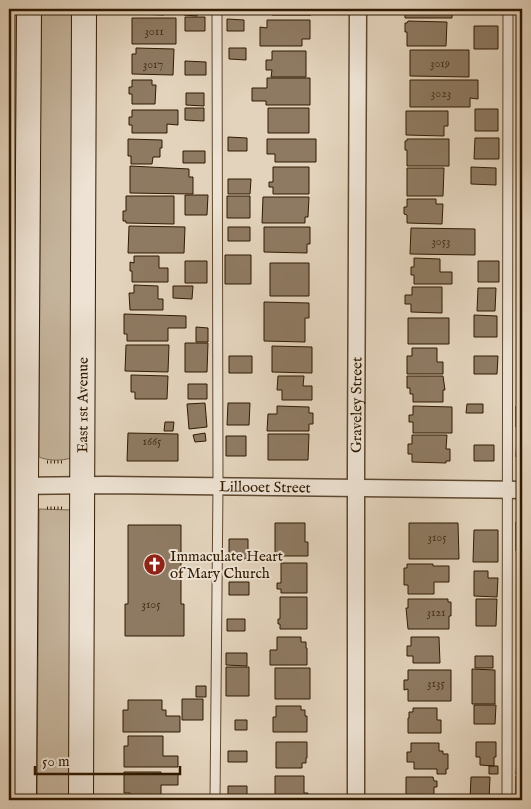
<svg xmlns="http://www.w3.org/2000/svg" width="531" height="809" viewBox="0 0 531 809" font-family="'IM FELL English',serif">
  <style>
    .green { fill: #c5b49c; stroke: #7b674e }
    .building { fill: #8e7a62; stroke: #311a00 }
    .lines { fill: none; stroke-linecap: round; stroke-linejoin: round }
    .lane-casing { stroke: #5e482f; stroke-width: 11 }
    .street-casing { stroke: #5e482f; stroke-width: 19 }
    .secondary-casing { stroke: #311a00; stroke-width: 26 }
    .path { stroke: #311a00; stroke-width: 3; stroke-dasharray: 1 2.5; stroke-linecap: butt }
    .lane { stroke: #ede2d3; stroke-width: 9 }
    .street { stroke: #ede2d3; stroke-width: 16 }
    .secondary { stroke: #ede2d3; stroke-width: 24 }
    .labels { text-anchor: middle; stroke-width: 4; stroke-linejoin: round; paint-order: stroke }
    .number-label { font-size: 12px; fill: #483218 }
    .street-label { font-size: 15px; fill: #311a00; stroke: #ede2d3 }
    .poi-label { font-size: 15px; fill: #311a00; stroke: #ede2d3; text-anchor: start }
  </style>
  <rect width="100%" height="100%" fill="#e3d3bc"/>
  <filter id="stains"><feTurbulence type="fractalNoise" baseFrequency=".004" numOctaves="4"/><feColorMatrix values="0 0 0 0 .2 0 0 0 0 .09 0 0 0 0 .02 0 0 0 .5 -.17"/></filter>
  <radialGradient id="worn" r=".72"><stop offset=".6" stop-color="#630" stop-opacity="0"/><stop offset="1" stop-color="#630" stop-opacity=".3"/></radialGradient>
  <path class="green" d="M41 9H73L71 458C62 461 48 461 39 457Z
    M39 509 71 510V800H37Z"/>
  <path class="building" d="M137 9H164V15L136 14Z
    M184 9H197V16L184 15Z
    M272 9H311V15H272Z
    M405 9H452V18H405Z
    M185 17H205V31H185Z
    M132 18H176V44H132Z
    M227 19 244 20V31H227Z
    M267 20H310V39H302V46H260V27L267 28Z
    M408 21 447 22 446 46H407V32H405V23H407Z
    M474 26H498V49H474Z
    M136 48 174 49 173 75 132 74V54H136Z
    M229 48H246V60L229 59Z
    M410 50H469V77L410 76Z
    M272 51H306V77H271L272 70H266V60H272Z
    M185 61 206 62V75H185Z
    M267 78H310V105H266V101H252V88H267Z
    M132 80H152V85H156L155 104H132V94H129V87H132Z
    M410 80H478V99L470 98V107H410Z
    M186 93H204V106L186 105Z
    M185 108H204V121L185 120Z
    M268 108H309V133H268Z
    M475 109H498V131H475Z
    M132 110H178V125L167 124V133H132V125H129V117H132Z
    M406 111H448V126H444V136L406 135Z
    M228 137 247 138V151H228Z
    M475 138H499V159H474Z
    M128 139 162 140V148H160V157H153L152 164H131V156H128Z
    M267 139H316V162H275V154H267Z
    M407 139H449V166H407V150H405V141H407Z
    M520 140H522V157H520Z
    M183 151H205V163H183Z
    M130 166 189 169V177H193V194L130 193Z
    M273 167H309V194H273V187H269V182H273Z
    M471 167 496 168V185L471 184Z
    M407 168H444L443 196H407Z
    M228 179H251L250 194H228Z
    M185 195H208L207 215H185Z
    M126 196H174V224L126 223V221H123V211H126Z
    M227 196H250V218H227Z
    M263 197H309L308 217H305V223H262Z
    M517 198H522V221H517Z
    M407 199H436V204H443L442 224 407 223V215L404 214V207H407Z
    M129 226 185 227 184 253H128Z
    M228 227H250V241H228Z
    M264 227H310V244H307V253L264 252Z
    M411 228 475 229V255L410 254Z
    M521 234H522V255H521Z
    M225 255H251V284H225Z
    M134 256H159V268H168V282H132V271H130V262L134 263Z
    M414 258 440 259V272H452V284H414V275H411V267H414Z
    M520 258H522V271H520Z
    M185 261H207V283H185Z
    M478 261H499V282H478Z
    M270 263H309V296H270Z
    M134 285 158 286V299H163V310H130L129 293H134Z
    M173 286H193L192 299 173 298Z
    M412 287H442V313L411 312V304H405V295H412Z
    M478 288H496L495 311H477Z
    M519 298H522V315H519Z
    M264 302 309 303V318H305V342L264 341Z
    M124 314 186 316V328H168V341H127V334H124Z
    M474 315 497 316V337H474Z
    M408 318H449V344H408Z
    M196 327 208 328V342H196Z
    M185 343H208L207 372H185Z
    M126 345H169L168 372 125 371Z
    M272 346 312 347V373L272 372Z
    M412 348H437V362H443V374H407V356H412Z
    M229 356H252V373H229Z
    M474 356H498L497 374H474Z
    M131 375 168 376 167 399H135V392H131Z
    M278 376H304L303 386H312V400H282V390H277Z
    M407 376H443L445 390H443V402H413V394H410V388H407Z
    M517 376H522V398H517Z
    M188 384H207V399H188Z
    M205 403 207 427 189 429 187 404Z
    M228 403H250L249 425H227Z
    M467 404H483V413H466Z
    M277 406 309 407V413H313V424H309V431H267L268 414H277Z
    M413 406 452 407V433H413V422H409V415H413Z
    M516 406H522V428L516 427Z
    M165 422H174L173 431H164Z
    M128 433 178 434V461H127Z
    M205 433 206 441 195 442 193 435Z
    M268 434H309L308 460H268Z
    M412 435H447L446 449H450V461H446V463L412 462V454H408V444H412Z
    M517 435 522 436V457H516Z
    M226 436H246V456H226Z
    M474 445H494V461H474Z
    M516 522H522V551H516Z
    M275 523H305V542H308V556H275Z
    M409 523H458L459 559H409Z
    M128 525H181V604H184V636H125V604H128Z
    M474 530H498V562H473Z
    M229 539H248V559H229Z
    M281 563H307V593H281V589H277V583H281Z
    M407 564H433V566H449V582H434V594H408V585H404V568H407Z
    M518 564H522V591H518Z
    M474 571H488V578H498L497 597 474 596Z
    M229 582H249V595H229Z
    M280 597H307V629H280V624H278V619H280Z
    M408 599H448V602H451V616H449V629H408L406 608H408Z
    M476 599H497L496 626H476Z
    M521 612H522V634H521Z
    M227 619H245V631H227Z
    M277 637H301V642H306V648H307V665H270V650H277Z
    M411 637H439L440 663H413V656H407V646H411Z
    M226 653H247V666L226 665Z
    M475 656H493V668H475Z
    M226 667H249V696H226Z
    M275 668H310V699H275Z
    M472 669 495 670V704H472Z
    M408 670H451V701H408V689L404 690V680H408Z
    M196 686H206V697H196Z
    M182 699H203V720H182Z
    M128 700H162V710H166V716H180V732H123V710H128Z
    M474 705H496L495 724H474Z
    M520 705H522V733H520Z
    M276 706H301V710H305V716H307V732H273V717H276Z
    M413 708H437V720H441V733H408V718H409V712H413Z
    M235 720H247V730H235Z
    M128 736H163V756H178V767H124V746H128Z
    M276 742H307V758H306V763H302V768H276Z
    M476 742H496V757H494V766L480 765V757H476Z
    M411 743H439V751H443V754H448V769H446V774H437V769H414V762H407V752H411Z
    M519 748H522V759H519Z
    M228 751H247V762H228Z
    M517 762H522V774H516Z
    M489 766H498V774H489Z
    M124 772H161V774H178V785H161V800H130V793H124Z
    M275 776H304V793H308V800H275Z
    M516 776H522V800H516Z
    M406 777H433L434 781H437V787H434V800H406Z
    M471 777H490L489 800H470Z
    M228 786H247V800H228Z"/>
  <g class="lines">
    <defs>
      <path id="lane" d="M215 800 218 487 217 9
        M507 800 508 9"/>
      <g id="street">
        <path id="s1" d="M9 486 105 485 522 490"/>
        <path id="s2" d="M356 800V467L358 9"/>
      </g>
      <g id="secondary">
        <path d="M24 800 29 9"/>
        <path id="s3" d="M81 800 84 9"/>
      </g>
    </defs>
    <use href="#lane" class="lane-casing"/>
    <use href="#street" class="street-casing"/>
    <use href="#secondary" class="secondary-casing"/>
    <path class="path" d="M47 462H63
      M47 508H63"/>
    <use href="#lane" class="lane"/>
    <use href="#street" class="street"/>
    <use href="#secondary" class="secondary"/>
  </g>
  <defs>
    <symbol id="church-disc" viewBox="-11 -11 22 22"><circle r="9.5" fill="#8f2418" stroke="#ede2d3"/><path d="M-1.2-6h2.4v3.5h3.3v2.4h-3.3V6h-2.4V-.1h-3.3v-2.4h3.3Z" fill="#fff"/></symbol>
  </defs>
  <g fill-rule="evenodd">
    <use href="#church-disc" x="142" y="552" width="25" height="25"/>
  </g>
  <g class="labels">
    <g class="number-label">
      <text x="154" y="35">3011</text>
      <text x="440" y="67">3019</text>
      <text x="153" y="68">3017</text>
      <text x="441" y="97">3023</text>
      <text x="441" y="245">3053</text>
      <text x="152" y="445">1665</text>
      <text x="437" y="541">3105</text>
      <text x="151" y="608">3105</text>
      <text x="436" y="616">3121</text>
      <text x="436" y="687">3135</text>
    </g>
    <g class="street-label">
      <text dy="5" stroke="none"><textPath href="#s2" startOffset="395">Graveley Street</textPath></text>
      <text dy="5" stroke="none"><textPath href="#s3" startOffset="395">East 1st Avenue</textPath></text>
      <text dy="5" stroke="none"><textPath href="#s1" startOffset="256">Lillooet Street</textPath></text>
    </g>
    <g class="poi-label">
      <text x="170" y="561">Immaculate Heart<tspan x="170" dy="17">of Mary Church</tspan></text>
    </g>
  </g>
  <rect width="531" height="809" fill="none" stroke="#e3d3bc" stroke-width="30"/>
  <rect x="10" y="10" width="511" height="789" fill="none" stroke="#311a00" stroke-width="2.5"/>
  <rect x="15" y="15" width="501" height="779" fill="none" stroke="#311a00"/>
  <path d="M35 766v8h145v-8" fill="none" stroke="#311a00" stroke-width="2.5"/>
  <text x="42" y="766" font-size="15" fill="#311a00" stroke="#ede2d3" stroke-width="4" paint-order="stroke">50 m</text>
  <rect width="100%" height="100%" filter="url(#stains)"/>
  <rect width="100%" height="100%" fill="url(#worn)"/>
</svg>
